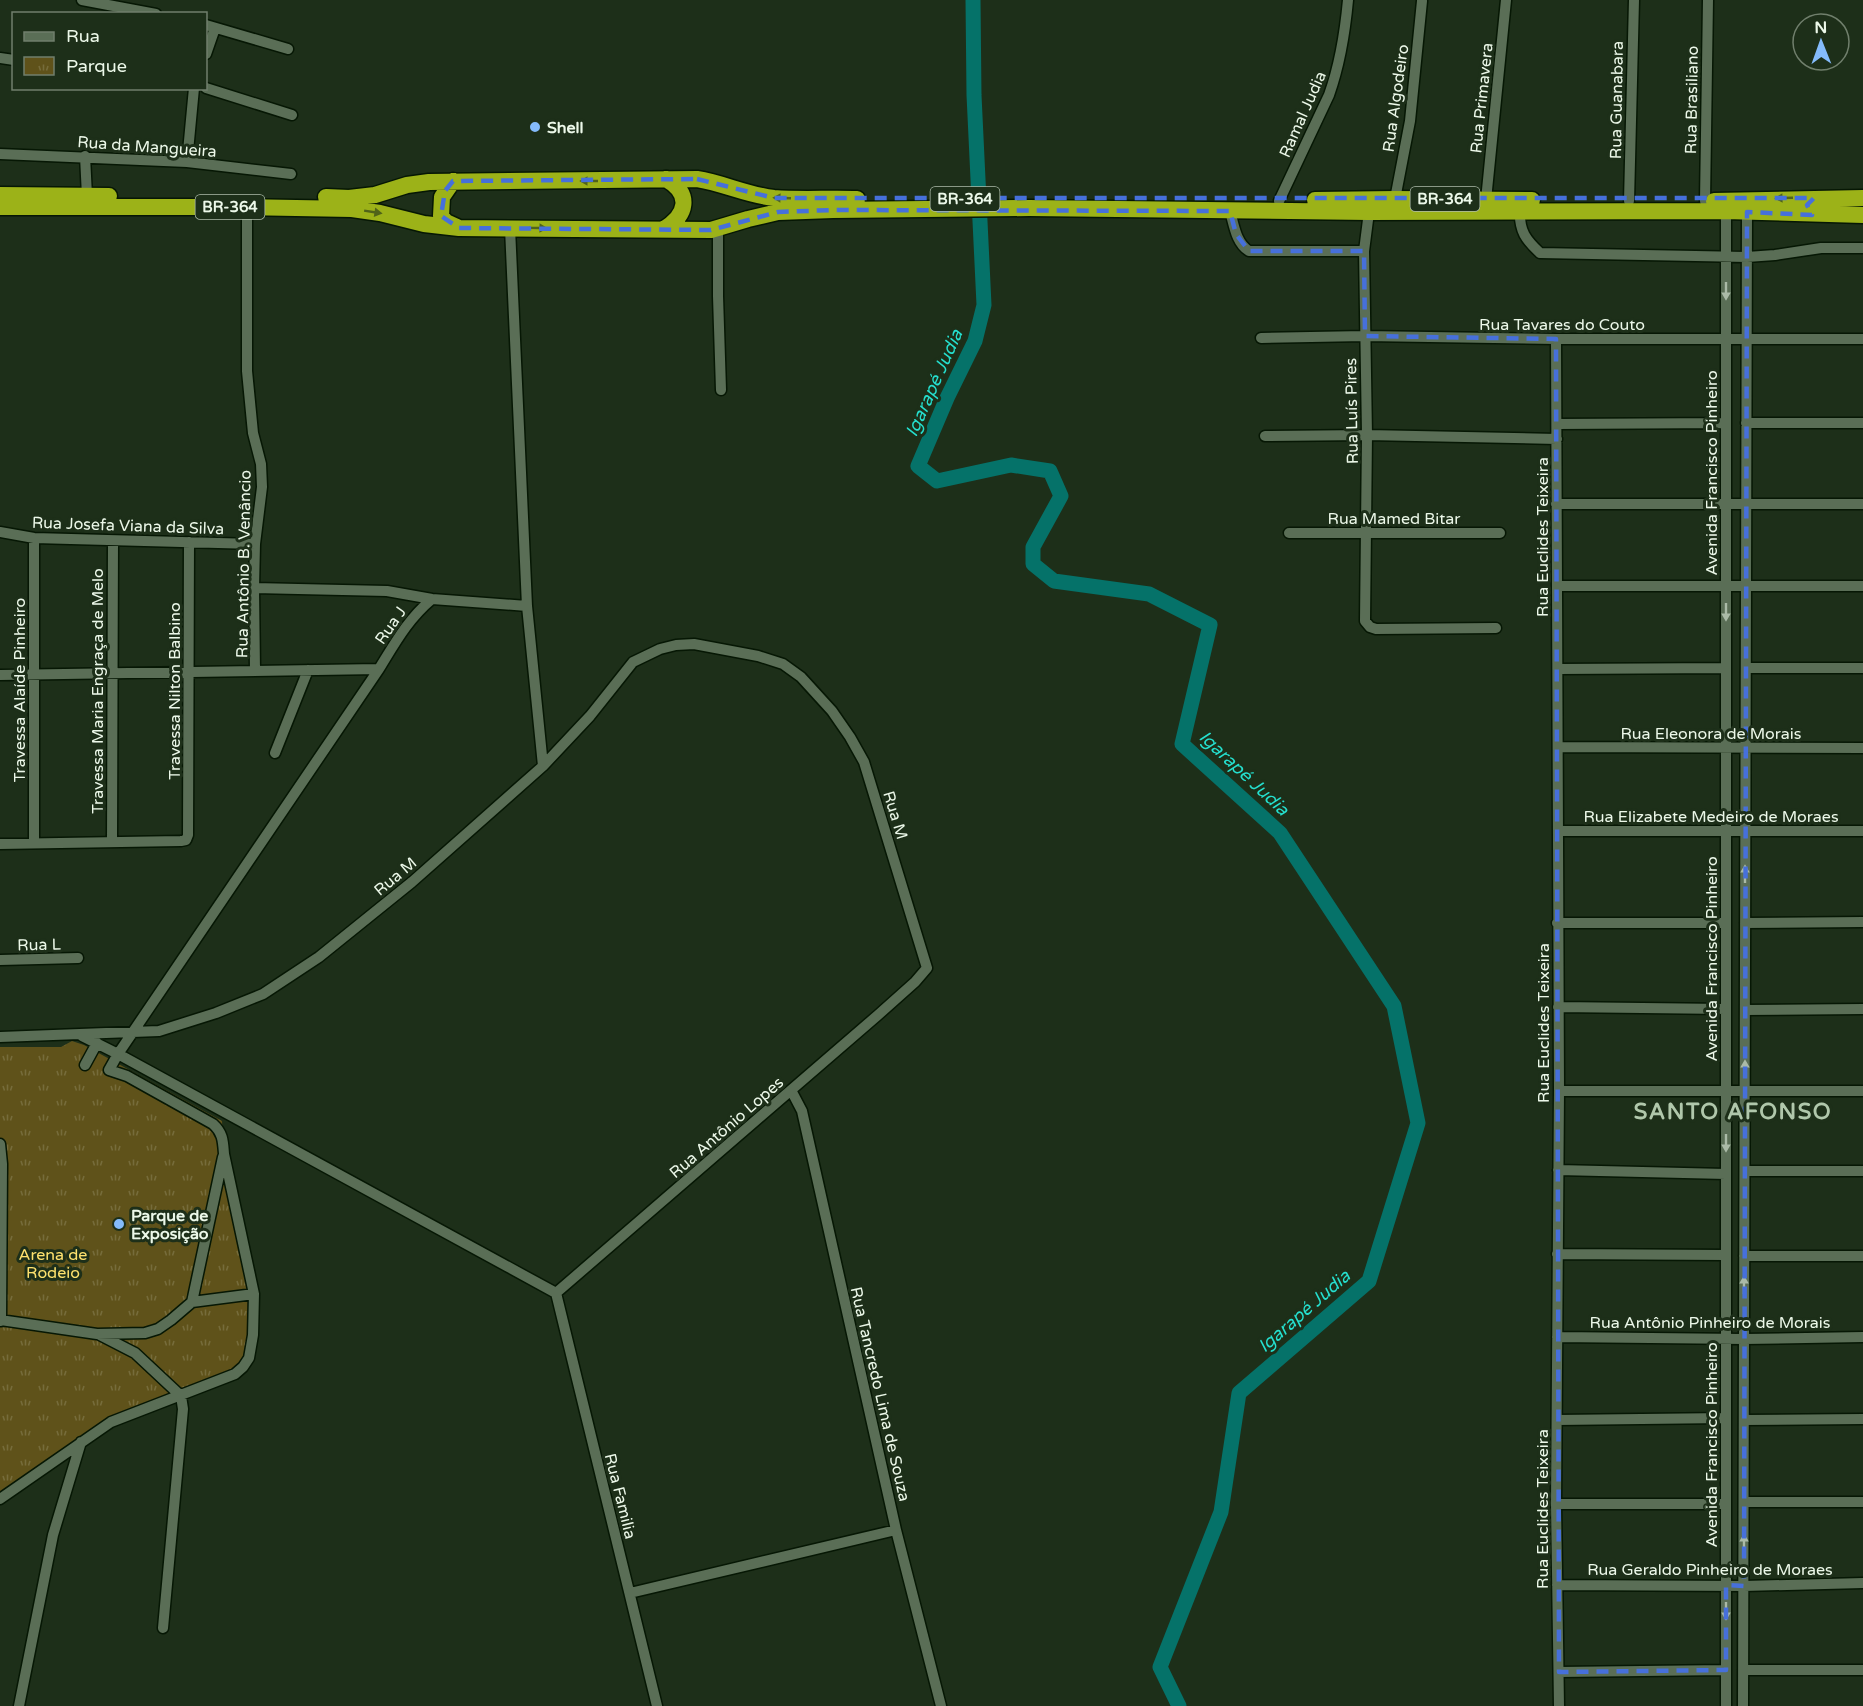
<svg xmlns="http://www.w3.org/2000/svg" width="1863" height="1706" viewBox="0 0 1863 1706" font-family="'Varela Round',sans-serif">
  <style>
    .park { fill: url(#park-tufts) }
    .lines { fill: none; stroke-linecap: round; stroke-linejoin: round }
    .river { stroke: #057269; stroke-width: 15 }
    .minor-casing { stroke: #061704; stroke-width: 13 }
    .trunk-casing { stroke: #061704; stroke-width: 19 }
    .minor { stroke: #5a6e56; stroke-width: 10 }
    .trunk { stroke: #9cb218; stroke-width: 16 }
    .oneway { fill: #506319 }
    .oneway2 { fill: #aabaa7 }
    .marked { fill: none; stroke: #4670db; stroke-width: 4.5; stroke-dasharray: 12 8; stroke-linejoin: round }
    .poi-dot { fill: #84bbfb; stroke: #1d2f19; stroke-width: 2 }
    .labels { text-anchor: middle; stroke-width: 6; stroke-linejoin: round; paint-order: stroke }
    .shield { fill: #1d2f19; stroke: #aebcab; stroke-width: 1.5 }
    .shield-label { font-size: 15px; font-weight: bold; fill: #ecf8e9 }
    .street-label { font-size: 16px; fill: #ecf8e9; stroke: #1d2f19 }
    .poi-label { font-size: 16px; font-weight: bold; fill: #ecf8e9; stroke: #1d2f19; text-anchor: start }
    .park-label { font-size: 16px; fill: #fee26e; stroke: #1d2f19 }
    .water-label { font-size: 18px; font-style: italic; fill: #25dfce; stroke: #1d2f19 }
    .district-label { font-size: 22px; font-weight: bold; letter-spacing: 1.5px; fill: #b0c7ab; stroke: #1d2f19 }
  </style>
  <defs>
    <pattern id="park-tufts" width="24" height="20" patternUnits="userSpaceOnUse" patternTransform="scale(1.5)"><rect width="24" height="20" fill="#5f521a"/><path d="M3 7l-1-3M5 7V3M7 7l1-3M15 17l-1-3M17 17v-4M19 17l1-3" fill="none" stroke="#766c3b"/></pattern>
  </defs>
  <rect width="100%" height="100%" fill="#1d2f19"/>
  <path class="park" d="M72 1041 84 1045 222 1121 224 1154 254 1294 243 1367 111 1422 0 1499V1047H61Z"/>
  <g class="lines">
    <path class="river" d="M973 0 974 95 984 305 975 341 947 398 918 466 937 481 1011 465 1050 471 1061 496 1033 547V564L1054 581 1149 594 1210 625 1182 744 1280 833 1394 1006 1418 1123 1369 1281 1239 1393 1221 1512 1160 1667 1179 1706"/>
    <defs>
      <path id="minor" d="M82 0 156 14
        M206 25 288 49
        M206 54 215 28
        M0 58 14 60
        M206 88 292 115
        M0 154 187 162 291 174
        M85 156 87 196
        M187 162 194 88
        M1395 199 1410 121 1422 1
        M1486 200 1506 0
        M1279 201 1329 95C1340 64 1345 33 1348 0
        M1629 201 1634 0
        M1705 201 1708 0
        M247 207V371L253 433 261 464 262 487 255 544 254 588 255 671
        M1230 211C1234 225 1236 243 1249 251H1364
        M1520 211C1519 231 1526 240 1540 253L1747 257 1775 255 1821 248H1863
        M1369 212 1364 251 1367 435 1365 621 1370 627 1376 629 1496 628
        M718 229V296L721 390
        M1261 338 1365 336 1556 339H1863
        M1556 339 1559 1091 1556 1504 1559 1706
        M1746 423H1863
        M1557 424 1726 423
        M1265 436 1367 435 1557 439
        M1556 504H1863
        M0 532 34 538 255 544
        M1289 533H1500
        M34 538V843
        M1557 586H1863
        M254 588 387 591 432 599 527 606 510 228
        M432 599C408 619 395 643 379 669L118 1054 556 1293
        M527 606 543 766
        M1746 668H1863
        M1558 669 1726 668
        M0 675 379 669
        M1558 747 1863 748
        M275 753 308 670
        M1558 831H1863
        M112 842 113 541
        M0 844 181 841 186 840 188 835 189 542
        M1557 923H1726
        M1745 923 1863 922
        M0 960 78 958
        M1558 1007 1726 1009
        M1745 1010 1863 1009
        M0 1037 159 1031 216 1013 263 994 319 957 412 882 543 766 590 716 633 662 660 649 676 645 694 644 758 656 783 664 801 677 832 711 850 737 864 762 927 968 915 982 878 1015 556 1293
        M85 1065 97 1043
        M791 1090 802 1111 896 1530 941 1706
        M1559 1091H1863
        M0 1144 2 1164 1 1321
        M1558 1170 1726 1174
        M1745 1171H1863
        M1557 1254 1726 1255
        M1744 1256H1863
        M556 1293 657 1706
        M192 1302 254 1294
        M0 1320 97 1334 145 1333 158 1329 171 1320 192 1302 223 1157
        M100 1335 135 1353 181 1396 183 1409 163 1628
        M1557 1337 1744 1339 1863 1337
        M1557 1420 1726 1418
        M1744 1420 1863 1419
        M0 1499 111 1422 235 1374 243 1367 249 1358 253 1335 254 1294 224 1154C223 1141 223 1133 213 1124L127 1076 109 1070 118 1054 82 1036
        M1744 1502H1863
        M1556 1504H1726
        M1557 1585 1744 1586 1863 1583
        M630 1593 896 1530
        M1743 1670H1863
        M1559 1672 1726 1670
        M19 1706 53 1535 81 1442
        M1726 1706V211
        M1743 1706 1747 212"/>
      <path id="trunk" d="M453 181 442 197 441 216 446 222 457 227
        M0 195 109 196
        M326 197 349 198 375 195 407 185 429 182 697 179C723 183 747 195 774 198 801 200 830 198 857 199
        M1315 200 1395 199 1532 200
        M1714 201 1863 198
        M0 207H247L352 209 380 213 424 224 459 228 711 230 748 219 778 212 833 210 1029 208 1369 212 1726 211 1863 215
        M664 229C687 215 692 194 666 179"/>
    </defs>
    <use href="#minor" class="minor-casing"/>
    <use href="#trunk" class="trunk-casing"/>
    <use href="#minor" class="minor"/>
    <use href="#trunk" class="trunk"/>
  </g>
  <defs><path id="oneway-solid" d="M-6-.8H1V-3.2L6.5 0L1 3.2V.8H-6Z" transform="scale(1.5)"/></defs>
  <g class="oneway">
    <use href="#oneway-solid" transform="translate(589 181) rotate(180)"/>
    <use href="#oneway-solid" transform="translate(782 198) rotate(-178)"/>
    <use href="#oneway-solid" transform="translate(1784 198) rotate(178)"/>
    <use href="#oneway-solid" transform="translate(373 212) rotate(9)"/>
    <use href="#oneway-solid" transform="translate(538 228) rotate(1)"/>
  </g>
  <g class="oneway2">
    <use href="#oneway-solid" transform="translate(1726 291) rotate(90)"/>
    <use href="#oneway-solid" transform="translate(1726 612) rotate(90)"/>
    <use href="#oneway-solid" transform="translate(1745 874) rotate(-90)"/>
    <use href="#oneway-solid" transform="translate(1745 1069) rotate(-90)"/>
    <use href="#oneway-solid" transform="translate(1726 1143) rotate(90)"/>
    <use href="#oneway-solid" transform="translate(1744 1285) rotate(-90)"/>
    <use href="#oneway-solid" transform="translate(1744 1543) rotate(-90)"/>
    <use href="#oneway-solid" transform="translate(1726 1611) rotate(90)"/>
  </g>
  <path class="marked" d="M697 179 774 198H1814L1807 205 1812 215 1747 212 1744 1586 1726 1585V1670L1559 1672 1556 339 1365 336 1364 251H1249L1236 234 1230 211 833 210 778 212 711 230 459 228 441 216 445 191 453 181Z"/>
  <g class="poi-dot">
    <circle cx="535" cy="127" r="6"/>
    <circle cx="119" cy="1224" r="6"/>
  </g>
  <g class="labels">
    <g class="shield">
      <rect x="930.5" y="187" width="69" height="24" rx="4.5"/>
      <rect x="1410.5" y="187" width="69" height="24" rx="4.5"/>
      <rect x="195.5" y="195" width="69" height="24" rx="4.5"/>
    </g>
    <g class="shield-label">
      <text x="965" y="204">BR-364</text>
      <text x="1445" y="204">BR-364</text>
      <text x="230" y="212">BR-364</text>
    </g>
    <g class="street-label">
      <text transform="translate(1395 98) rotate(-82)" y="6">Rua Algodeiro</text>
      <text transform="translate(1481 98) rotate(-84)" y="6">Rua Primavera</text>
      <text transform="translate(1616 100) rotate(-89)" y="6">Rua Guanabara</text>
      <text transform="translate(1691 100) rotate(-89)" y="6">Rua Brasiliano</text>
      <text transform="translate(1302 114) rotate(-66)" y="6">Ramal Judia</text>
      <text transform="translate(147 146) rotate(4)" y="6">Rua da Mangueira</text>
      <text x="1562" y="330">Rua Tavares do Couto</text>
      <text transform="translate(1351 411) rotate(-91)" y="6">Rua Luís Pires</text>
      <text transform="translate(1711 473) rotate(-90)" y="6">Avenida Francisco Pinheiro</text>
      <text x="1394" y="524">Rua Mamed Bitar</text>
      <text transform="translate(128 525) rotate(2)" y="6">Rua Josefa Viana da Silva</text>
      <text transform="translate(1542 537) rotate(-90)" y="6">Rua Euclides Teixeira</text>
      <text transform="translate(243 564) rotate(-89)" y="6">Rua Antônio B. Venâncio</text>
      <text transform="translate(390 625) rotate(-55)" y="6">Rua J</text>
      <text transform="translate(19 690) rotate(-90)" y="6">Travessa Alaíde Pinheiro</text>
      <text transform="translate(97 691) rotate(-90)" y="6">Travessa Maria Engraça de Melo</text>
      <text transform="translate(174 691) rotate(-90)" y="6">Travessa Nilton Balbino</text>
      <text x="1711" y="739">Rua Eleonora de Morais</text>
      <text transform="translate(896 815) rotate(73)" y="6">Rua M</text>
      <text x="1711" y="822">Rua Elizabete Medeiro de Moraes</text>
      <text transform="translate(395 876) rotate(-40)" y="6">Rua M</text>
      <text transform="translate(39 944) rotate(-1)" y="6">Rua L</text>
      <text transform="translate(1711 959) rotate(-90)" y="6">Avenida Francisco Pinheiro</text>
      <text transform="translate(1543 1023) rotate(-90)" y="6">Rua Euclides Teixeira</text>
      <text transform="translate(726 1127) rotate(-41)" y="6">Rua Antônio Lopes</text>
      <text x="1710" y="1328">Rua Antônio Pinheiro de Morais</text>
      <text transform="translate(881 1394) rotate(77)" y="6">Rua Tancredo Lima de Souza</text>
      <text transform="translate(1711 1445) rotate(-90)" y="6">Avenida Francisco Pinheiro</text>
      <text transform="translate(621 1496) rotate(76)" y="6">Rua Familia</text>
      <text transform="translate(1542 1509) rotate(-90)" y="6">Rua Euclides Teixeira</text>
      <text x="1710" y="1575">Rua Geraldo Pinheiro de Moraes</text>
    </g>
    <g class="poi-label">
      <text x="547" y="133">Shell</text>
      <text x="131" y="1221">Parque de<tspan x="131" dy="18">Exposição</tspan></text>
    </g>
    <g class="park-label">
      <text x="53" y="1260">Arena de<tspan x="53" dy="18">Rodeio</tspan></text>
    </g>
    <g class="water-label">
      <text transform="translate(934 383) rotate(-66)" y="6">Igarapé Judia</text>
      <text transform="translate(1244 773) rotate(43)" y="6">Igarapé Judia</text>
      <text transform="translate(1304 1311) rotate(-41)" y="6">Igarapé Judia</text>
    </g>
    <g class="district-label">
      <text x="1733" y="1119">SANTO AFONSO</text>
    </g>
  </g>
  <rect x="12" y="12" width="195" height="78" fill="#1d2f19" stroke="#707f6c" stroke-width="1.5"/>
  <rect x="24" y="32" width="30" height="9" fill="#5a6e56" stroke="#707f6c" stroke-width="1.5"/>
  <text x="66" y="42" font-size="18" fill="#ecf8e9">Rua</text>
  <rect x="24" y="57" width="30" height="18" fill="url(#park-tufts)" stroke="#707f6c" stroke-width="1.5"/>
  <text x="66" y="72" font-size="18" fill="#ecf8e9">Parque</text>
  <g transform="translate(1821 42) rotate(359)"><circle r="28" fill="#1d2f19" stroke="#707f6c" stroke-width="1.5"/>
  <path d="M0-4.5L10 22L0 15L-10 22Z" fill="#84bbfb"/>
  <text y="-9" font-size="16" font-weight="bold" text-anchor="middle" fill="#ecf8e9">N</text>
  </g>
</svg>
